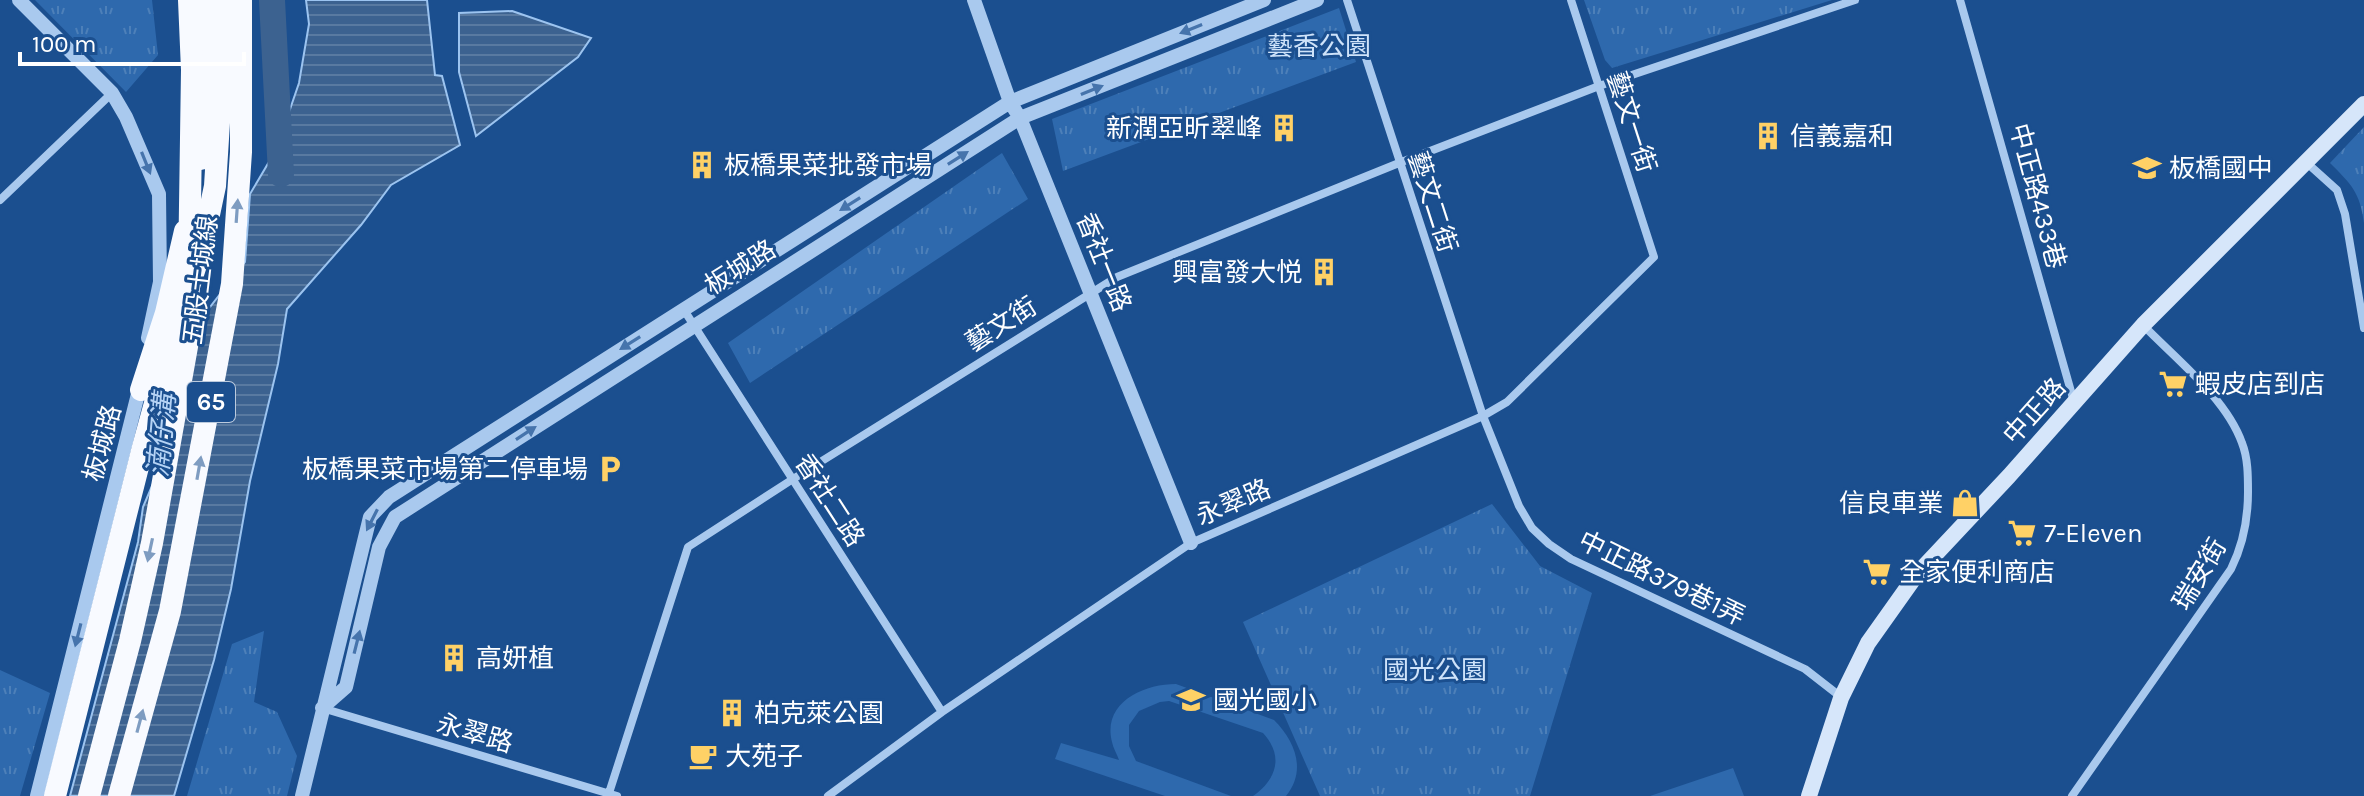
<svg xmlns="http://www.w3.org/2000/svg" width="2364" height="796" viewBox="0 0 2364 796" font-family="Karla,'Noto Sans TC',sans-serif">
  <style>
    .grass { fill: url(#grass-tufts) }
    .pitch { fill: #2e69ad }
    .water { fill: url(#water-rules); stroke: #9cc4f0; stroke-width: 2 }
    .lines { fill: none; stroke-linecap: round; stroke-linejoin: round }
    .river { stroke: #3c6290; stroke-width: 26 }
    .minor { stroke: #a9c9ee; stroke-width: 8 }
    .tertiary { stroke: #a9c9ee; stroke-width: 14 }
    .secondary { stroke: #d6e6fa; stroke-width: 16 }
    .trunk { stroke: #f8faff; stroke-width: 22 }
    .trunk-bridge { stroke: #f8faff; stroke-width: 22 }
    .oneway { fill: #4674ac }
    .oneway2 { fill: #7e9cc1 }
    .labels { text-anchor: middle; stroke-width: 6; stroke-linejoin: round; paint-order: stroke }
    .shield { fill: #1b4f8f; stroke: #bbcadd; stroke-width: 2 }
    .shield-label { font-size: 24px; font-weight: bold; fill: #fff }
    .park-label { font-size: 26px; fill: #cfe3fa; stroke: #1b4f8f }
    .street-label { font-size: 26px; fill: #fff; stroke: #1b4f8f }
    .poi-label { font-size: 26px; fill: #fff; stroke: #1b4f8f; text-anchor: start }
    .water-label { font-size: 28px; font-style: italic; fill: #b5d3f5; stroke: #1b4f8f }
  </style>
  <defs>
    <pattern id="grass-tufts" width="24" height="20" patternUnits="userSpaceOnUse" patternTransform="scale(2)"><rect width="24" height="20" fill="#2e69ad"/><path d="M3 7l-1-3M5 7V3M7 7l1-3M15 17l-1-3M17 17v-4M19 17l1-3" fill="none" stroke="#4d80b9"/></pattern>
    <pattern id="water-rules" width="6" height="5" patternUnits="userSpaceOnUse" patternTransform="scale(2)"><rect width="6" height="5" fill="#3c6290"/><path d="M0 2.5h6" fill="none" stroke="#597aa1"/></pattern>
  </defs>
  <rect width="100%" height="100%" fill="#1b4f8f"/>
  <path class="grass" d="M35 0H152L158 55 126 92Z
    M1584 0H1832L1612 68 1605 60Z
    M1339 8 1356 62 1063 171 1052 119Z
    M2364 127V223C2360 192 2351 184 2330 163Z
    M1002 153 1028 199 750 383 728 343Z
    M1492 504 1540 566 1592 593 1530 796H1320L1243 622Z
    M264 631 254 702 277 712 297 756 287 796H187L232 644Z
    M0 670 50 693 20 796H0Z"/>
  <path class="pitch" d="M1176 684 1274 720C1295 741 1307 770 1286 796H1253C1277 779 1284 756 1263 733L1169 701 1160 702 1139 711 1129 725V746L1136 761 1231 796H1165L1055 759 1061 743 1119 760C1117 754 1113 748 1112 742 1102 703 1143 684 1176 684Z
    M1733 768 1744 796H1650Z"/>
  <path class="water" d="M306 0H427L435 75 442 76 460 145 391 185 361 225 287 309 278 364 250 481 231 589 214 660 174 796H70L138 542 143 507 176 430 200 320 245 262 250 194 276 150 299 83 309 24Z
    M512 11 591 38 578 57 476 136 459 72V13Z"/>
  <g class="lines">
    <path class="river" d="M272 0 281 174"/>
    <path class="minor" d="M1347 0 1483 416 1519 506 1532 528 1549 544 1571 559 1805 669 1841 697
      M1960 0 2074 402
      M2307 163 2337 190 2345 214 2364 328
      M0 200 112 93
      M684 310 942 712
      M322 708 617 796
      M609 793 688 547 793 479 1117 277 1399 163 1599 86 1855 0
      M828 796 942 712 1191 543 1483 416 1507 402 1654 257 1571 0
      M2072 796 2231 569C2243 545 2248 519 2248 492 2248 476 2248 458 2242 443 2226 398 2176 359 2143 325"/>
    <path class="tertiary" d="M19 0 112 93 126 117 159 194 160 282 148 338
      M974 0 1010 102 1020 118 1191 543
      M322 708 346 687 379 547 395 517 1020 118 1317 0
      M37 796 141 382
      M302 796 370 517 389 497 1010 102 1264 0"/>
    <path class="secondary" d="M1809 796 1841 698 1868 643 1917 574 2009 476 2143 325 2364 104"/>
    <path class="trunk" d="M201 159 204 75 203 0
      M141 390 166 313 185 231
      M55 796 143 447 176 327 203 243 215 186 223 59 221 0
      M119 796 170 611 232 284 241 152V0"/>
    <path class="trunk-bridge" d="M89 796 130 641 152 543 188 341 192 70 189 0"/>
  </g>
  <defs><path id="oneway-solid" d="M-6-.8H1V-3.2L6.5 0L1 3.2V.8H-6Z" transform="scale(2)"/></defs>
  <g class="oneway">
    <use href="#oneway-solid" transform="translate(1191 29) rotate(158)"/>
    <use href="#oneway-solid" transform="translate(1092 90) rotate(-22)"/>
    <use href="#oneway-solid" transform="translate(958 158) rotate(-32)"/>
    <use href="#oneway-solid" transform="translate(146 163) rotate(68)"/>
    <use href="#oneway-solid" transform="translate(850 204) rotate(148)"/>
    <use href="#oneway-solid" transform="translate(630 343) rotate(148)"/>
    <use href="#oneway-solid" transform="translate(526 433) rotate(-33)"/>
    <use href="#oneway-solid" transform="translate(372 520) rotate(117)"/>
    <use href="#oneway-solid" transform="translate(78 635) rotate(104)"/>
    <use href="#oneway-solid" transform="translate(357 642) rotate(-76)"/>
  </g>
  <g class="oneway2">
    <use href="#oneway-solid" transform="translate(237 211) rotate(-86)"/>
    <use href="#oneway-solid" transform="translate(199 468) rotate(-80)"/>
    <use href="#oneway-solid" transform="translate(150 550) rotate(102)"/>
    <use href="#oneway-solid" transform="translate(140 721) rotate(-75)"/>
  </g>
  <defs>
    <symbol id="building-bare" viewBox="-9 -9 18 18"><path d="M-4-6H4V6H1V3H-1V6H-4ZM-2.5-4.3h1.7v1.8h-1.7ZM.8-4.3h1.7v1.8H.8ZM-2.5-1h1.7V.8h-1.7ZM.8-1h1.7V.8H.8Z" fill="#ffd166" stroke="#1b4f8f" stroke-width="2.5" paint-order="stroke"/></symbol>
    <symbol id="school-bare" viewBox="-9 -9 18 18"><path d="M0-5L7-2L0 1L-7-2ZM-4 1L0 2.5L4 1V4Q0 6-4 4Z" fill="#ffd166" stroke="#1b4f8f" stroke-width="2.5" paint-order="stroke"/></symbol>
    <symbol id="supermarket-bare" viewBox="-9 -9 18 18"><path d="M-6-5.5h2.5l.6 2H6L4.5 2H-2.5L-4.4-4H-6ZM-1.5 3.2a1.3 1.3 0 1 0 .1 0ZM3 3.2a1.3 1.3 0 1 0 .1 0Z" fill="#ffd166" stroke="#1b4f8f" stroke-width="2.5" paint-order="stroke"/></symbol>
    <symbol id="parking-bare" viewBox="-9 -9 18 18"><path d="M-3.5-5.5H1a3.5 3.5 0 0 1 0 7H-1V5.5H-3.5ZM-1-3.4V-.6H.8a1.4 1.4 0 0 0 0-2.8Z" fill="#ffd166" stroke="#1b4f8f" stroke-width="2.5" paint-order="stroke"/></symbol>
    <symbol id="shop-bare" viewBox="-9 -9 18 18"><path d="M-5-2.5h2.3a2.7 3.5 0 0 1 5.4 0H5L5.5 6h-11ZM-1.5-2.5h3a1.5 2.3 0 0 0-3 0Z" fill="#ffd166" stroke="#1b4f8f" stroke-width="2.5" paint-order="stroke"/></symbol>
    <symbol id="cafe-bare" viewBox="-9 -9 18 18"><path d="M-5.5-4.5H6V0H3Q3 3.5 0 3.5H-2.5Q-5.5 3.5-5.5 0ZM3-3.2v2h1.7v-2ZM-6 4.5H4V6H-6Z" fill="#ffd166" stroke="#1b4f8f" stroke-width="2.5" paint-order="stroke"/></symbol>
  </defs>
  <g fill-rule="evenodd">
    <use href="#building-bare" x="1264" y="108" width="40" height="40"/>
    <use href="#building-bare" x="1748" y="116" width="40" height="40"/>
    <use href="#building-bare" x="682" y="145" width="40" height="40"/>
    <use href="#school-bare" x="2127" y="148" width="40" height="40"/>
    <use href="#building-bare" x="1304" y="252" width="40" height="40"/>
    <use href="#supermarket-bare" x="2153" y="364" width="40" height="40"/>
    <use href="#parking-bare" x="590" y="449" width="40" height="40"/>
    <use href="#shop-bare" x="1945" y="483" width="40" height="40"/>
    <use href="#supermarket-bare" x="2002" y="513" width="40" height="40"/>
    <use href="#supermarket-bare" x="1857" y="552" width="40" height="40"/>
    <use href="#building-bare" x="434" y="638" width="40" height="40"/>
    <use href="#school-bare" x="1171" y="680" width="40" height="40"/>
    <use href="#building-bare" x="712" y="693" width="40" height="40"/>
    <use href="#cafe-bare" x="683" y="736" width="40" height="40"/>
  </g>
  <g class="labels">
    <rect class="shield" x="187" y="382" width="48" height="40" rx="6"/>
    <g class="shield-label">
      <text x="211" y="410">65</text>
    </g>
    <g class="park-label">
      <text x="1319" y="55">藝香公園</text>
      <text x="1435" y="679">國光公園</text>
    </g>
    <g class="street-label">
      <text transform="translate(1632 122) rotate(72)" y="9">藝文一街</text>
      <text transform="translate(2038 196) rotate(75)" y="9">中正路433巷</text>
      <text transform="translate(1433 202) rotate(72)" y="9">藝文二街</text>
      <text transform="translate(1104 262) rotate(68)" y="9">香社一路</text>
      <text transform="translate(740 267) rotate(-32)" y="9">板城路</text>
      <text transform="translate(200 280) rotate(-83)" y="9">五股土城線</text>
      <text transform="translate(1001 324) rotate(-32)" y="9">藝文街</text>
      <text transform="translate(2034 411) rotate(-48)" y="9">中正路</text>
      <text transform="translate(102 443) rotate(-75)" y="9">板城路</text>
      <text transform="translate(830 500) rotate(57)" y="9">香社二路</text>
      <text transform="translate(1233 502) rotate(-23)" y="9">永翠路</text>
      <text transform="translate(2199 574) rotate(-59)" y="9">瑞安街</text>
      <text transform="translate(1662 578) rotate(26)" y="9">中正路379巷1弄</text>
      <text transform="translate(475 733) rotate(16)" y="9">永翠路</text>
    </g>
    <g class="poi-label">
      <text x="1262" y="137" text-anchor="end">新潤亞昕翠峰</text>
      <text x="1790" y="145">信義嘉和</text>
      <text x="724" y="174">板橋果菜批發市場</text>
      <text x="2169" y="177">板橋國中</text>
      <text x="1302" y="281" text-anchor="end">興富發大悦</text>
      <text x="2195" y="393">蝦皮店到店</text>
      <text x="588" y="478" text-anchor="end">板橋果菜市場第二停車場</text>
      <text x="1943" y="512" text-anchor="end">信良車業</text>
      <text x="2044" y="542">7-Eleven</text>
      <text x="1899" y="581">全家便利商店</text>
      <text x="476" y="667">高妍植</text>
      <text x="1213" y="709">國光國小</text>
      <text x="754" y="722">柏克萊公園</text>
      <text x="725" y="765">大苑子</text>
    </g>
    <g class="water-label">
      <text transform="translate(161 435) rotate(-85)" y="10">湳仔溝</text>
    </g>
  </g>
  <path d="M20 52v12h224v-12" fill="none" stroke="#ffffff" stroke-width="4"/>
  <text x="32" y="52" font-size="24" fill="#ffffff" stroke="#1b4f8f" stroke-width="6" paint-order="stroke">100 m</text>
</svg>
